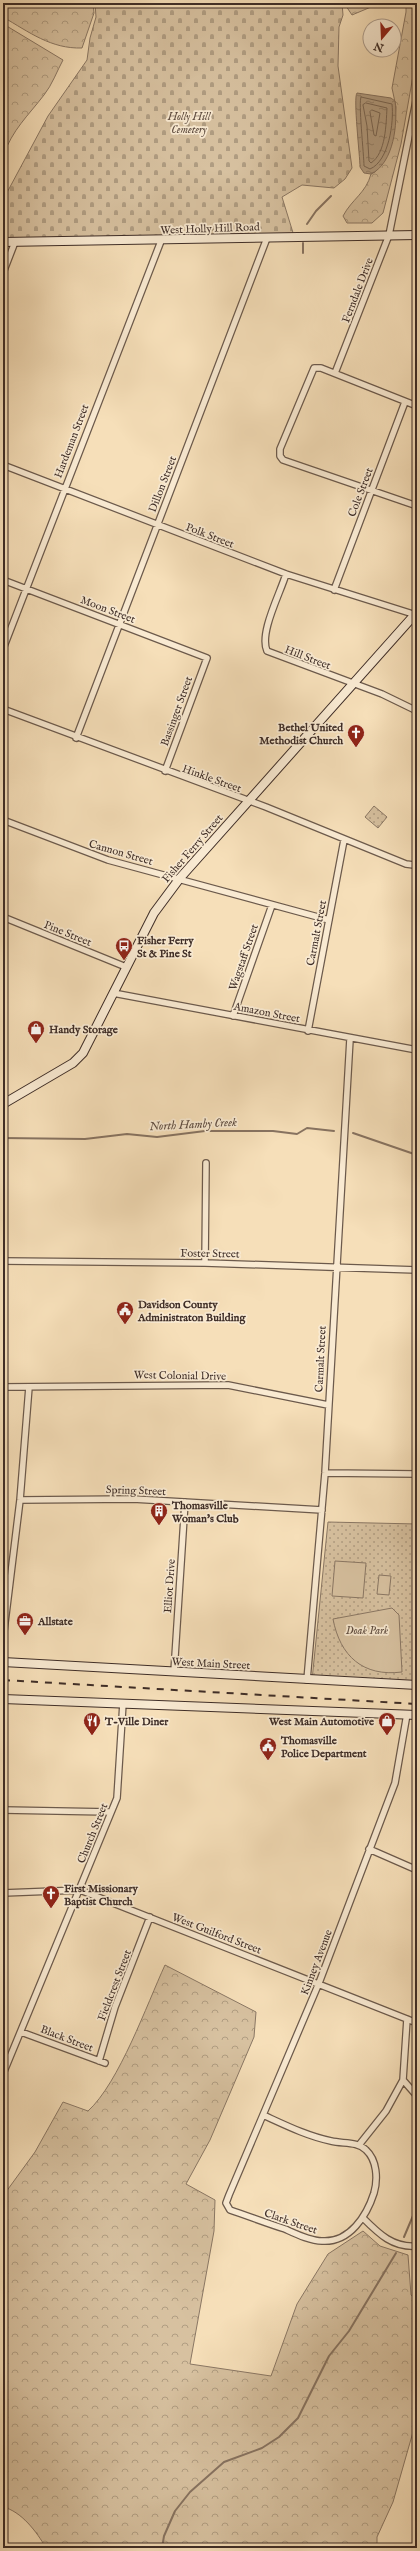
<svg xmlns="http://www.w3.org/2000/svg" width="420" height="2551" viewBox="0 0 420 2551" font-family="'IM FELL English',serif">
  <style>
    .forest { fill: url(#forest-crowns); stroke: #8a7764 }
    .cemetery { fill: url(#cemetery-stones); stroke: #8a7764 }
    .park { fill: url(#park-dots); stroke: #8a7764 }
    .pitch { fill: #d7c1a0; stroke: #8a7764 }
    .water { fill: url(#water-ripples); stroke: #877361 }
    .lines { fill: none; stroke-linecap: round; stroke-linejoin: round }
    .shore { stroke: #7a6857; stroke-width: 1 }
    .stream { stroke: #877361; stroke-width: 2 }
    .street-casing { stroke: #6c5a4c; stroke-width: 8 }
    .secondary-casing { stroke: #3e2d27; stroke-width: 10 }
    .street { stroke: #f9ead2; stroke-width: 5.5 }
    .secondary { stroke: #f9ead2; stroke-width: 8 }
    .rail { stroke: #3e2d27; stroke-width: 2; stroke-dasharray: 7 7; stroke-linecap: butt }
    .labels { text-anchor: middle; stroke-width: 3.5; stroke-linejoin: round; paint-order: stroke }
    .park-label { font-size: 11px; font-style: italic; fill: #5d4b3f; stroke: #f9ead2 }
    .street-label { font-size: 11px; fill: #3e2d27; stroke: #f9ead2 }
    .poi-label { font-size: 11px; font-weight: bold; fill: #3e2d27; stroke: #f9ead2; text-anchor: start }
    .water-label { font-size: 12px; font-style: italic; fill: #5c4a3f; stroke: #f9ead2 }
  </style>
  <defs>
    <pattern id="forest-crowns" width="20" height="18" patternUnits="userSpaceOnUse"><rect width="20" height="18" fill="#d7c1a0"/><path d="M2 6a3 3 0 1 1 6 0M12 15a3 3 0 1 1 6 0" fill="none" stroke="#b09d82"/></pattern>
    <pattern id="cemetery-stones" width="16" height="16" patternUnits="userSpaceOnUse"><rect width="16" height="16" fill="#d7c1a0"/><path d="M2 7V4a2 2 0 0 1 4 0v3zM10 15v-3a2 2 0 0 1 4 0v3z" fill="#b09d82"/></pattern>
    <pattern id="park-dots" width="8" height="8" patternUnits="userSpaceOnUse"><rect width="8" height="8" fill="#d7c1a0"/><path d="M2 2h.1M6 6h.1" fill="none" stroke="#b09d82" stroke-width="1.8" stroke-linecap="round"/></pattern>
    <pattern id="water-ripples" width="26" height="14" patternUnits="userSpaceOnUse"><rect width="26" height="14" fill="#b7a287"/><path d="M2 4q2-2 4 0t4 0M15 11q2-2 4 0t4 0" fill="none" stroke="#96846e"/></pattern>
  </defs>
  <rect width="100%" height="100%" fill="#f6dfb9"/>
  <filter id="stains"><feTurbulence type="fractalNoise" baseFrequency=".005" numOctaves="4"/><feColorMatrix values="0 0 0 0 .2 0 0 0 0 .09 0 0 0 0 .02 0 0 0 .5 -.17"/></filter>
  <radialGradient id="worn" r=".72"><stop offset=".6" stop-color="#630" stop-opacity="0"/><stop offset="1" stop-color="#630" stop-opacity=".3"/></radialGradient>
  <path class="forest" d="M3 3H93L94 13 82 48C51 49 29 32 3 17Z
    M344 3H372L371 7 352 15Z
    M406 3H417V53L401 144 383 213 372 223H347L343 216C352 199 366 193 371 174L375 172 389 152 394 132 396 107 392 88 406 12Z
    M5 25 63 60C57 71 52 85 44 95 27 117 13 129 3 156V26Z
    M165 1965 256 2012 254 2037 210 2140 186 2184 215 2200 214 2231 190 2364 271 2376 297 2304 328 2254 363 2231 380 2246 408 2255 411 2295 417 2300V2418L393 2502 377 2537V2548H46C37 2532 21 2511 3 2507V2196L35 2152 63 2102 88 2111C119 2083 147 2004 165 1965Z"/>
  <path class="cemetery" d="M95 3H342L343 15 339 27 338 66 352 168 345 179 334 188 302 185 282 197 294 236 3 242V200L48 116 87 60 90 38 96 17Z"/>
  <path class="park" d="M374 806 387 817 378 828 365 817Z
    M328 1522 417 1524V1682L312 1680Z"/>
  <path class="pitch" d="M335 1561 366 1563 363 1598 332 1596Z
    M379 1575 391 1576 389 1595 377 1594Z
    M392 1608 399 1615 402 1672C363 1677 340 1656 333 1619Z"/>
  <path class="water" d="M357 93 391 98 395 101C398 123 394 163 371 174L364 173 360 167C360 156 353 98 357 93Z"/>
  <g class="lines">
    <path class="shore" d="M361 97 392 104C394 122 389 161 370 169L364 166C364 156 358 100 361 97Z
      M366 103 387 108C386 124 386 153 371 163L369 161 367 126 363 105Z
      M372 110 380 113 376 136 374 135 370 112Z"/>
    <path class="stream" d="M307 224 316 211 331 196
      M303 243V253
      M353 1133 417 1155
      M3 1138 85 1139 127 1134 157 1137 205 1131H273L297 1134 307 1128 334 1131
      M414 2151 417 2180
      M404 2237 415 2211 417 2195
      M162 2548 164 2536 175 2511 190 2492 224 2462 262 2448 279 2437 298 2418 329 2356 349 2331 396 2253"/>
    <defs>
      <path id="street" d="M3 273 15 242
        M335 373 389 235 417 96
        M417 406 321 368H314L280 449V456L283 460 417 506
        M3 465 286 574 413 614
        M286 574C280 594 259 633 267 651L382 694 417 711
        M3 580 207 658 165 771
        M334 590 405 402
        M3 649 161 241
        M3 709 266 807 406 864 414 865 417 862
        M76 738 267 238
        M3 820 108 860 329 920
        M3 917 126 967
        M113 993 417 1050
        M233 1016 272 905
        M308 1031 344 840
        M3 1261 205 1263 417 1270
        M205 1263 206 1163
        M3 1387 228 1385 328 1405
        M325 1473 417 1474
        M20 1500 133 1499 322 1510
        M3 1639 20 1500 29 1387
        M174 1672 185 1502
        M307 1680 325 1473 350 1039
        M3 1810 110 1812
        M369 1849 417 1870
        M3 1893 80 1890 417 2023
        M21 2032 105 2063
        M99 2061 115 2007 150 1917
        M3 2074 117 1798 123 1703
        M403 2080 417 2096
        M263 2115C285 2125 307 2136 331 2141 343 2144 357 2141 366 2150 377 2160 378 2179 374 2193 367 2215 350 2243 322 2241 310 2241 296 2234 285 2229 266 2223 248 2216 230 2210L226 2203 229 2195 319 1983 395 1783 407 1714
        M359 2145 386 2111 403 2080 407 2019
        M363 2218C379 2234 393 2248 417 2246"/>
      <path id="secondary" d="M3 242 417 235
        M3 1104 73 1063 83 1053 154 913 180 878 417 612
        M3 1662 417 1685
        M3 1699 417 1715"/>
    </defs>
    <use href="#street" class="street-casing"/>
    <use href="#secondary" class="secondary-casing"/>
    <use href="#street" class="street"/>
    <use href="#secondary" class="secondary"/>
    <path class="rail" d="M3 1680 417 1704"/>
  </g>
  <defs>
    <symbol id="church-pin" viewBox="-11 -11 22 30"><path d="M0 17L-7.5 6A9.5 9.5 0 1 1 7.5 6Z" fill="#8f2418" stroke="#f9ead2"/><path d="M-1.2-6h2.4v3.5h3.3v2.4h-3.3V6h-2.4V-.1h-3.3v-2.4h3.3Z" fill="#fff"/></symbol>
    <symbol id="bus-pin" viewBox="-11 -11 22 30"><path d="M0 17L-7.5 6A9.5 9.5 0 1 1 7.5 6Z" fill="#8f2418" stroke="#f9ead2"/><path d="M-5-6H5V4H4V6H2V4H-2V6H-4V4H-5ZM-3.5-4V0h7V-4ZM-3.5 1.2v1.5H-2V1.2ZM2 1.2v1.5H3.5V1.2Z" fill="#fff"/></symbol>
    <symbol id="shop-pin" viewBox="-11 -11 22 30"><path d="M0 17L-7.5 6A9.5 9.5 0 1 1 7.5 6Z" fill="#8f2418" stroke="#f9ead2"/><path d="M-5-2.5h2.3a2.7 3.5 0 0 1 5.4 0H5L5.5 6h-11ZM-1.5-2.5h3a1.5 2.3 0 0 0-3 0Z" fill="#fff"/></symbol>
    <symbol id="civic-pin" viewBox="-11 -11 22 30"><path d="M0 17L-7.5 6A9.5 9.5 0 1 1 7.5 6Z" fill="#8f2418" stroke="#f9ead2"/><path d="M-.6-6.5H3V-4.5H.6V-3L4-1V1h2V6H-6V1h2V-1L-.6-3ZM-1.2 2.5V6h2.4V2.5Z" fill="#fff"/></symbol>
    <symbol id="building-pin" viewBox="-11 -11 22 30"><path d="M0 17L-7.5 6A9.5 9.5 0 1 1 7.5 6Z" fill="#8f2418" stroke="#f9ead2"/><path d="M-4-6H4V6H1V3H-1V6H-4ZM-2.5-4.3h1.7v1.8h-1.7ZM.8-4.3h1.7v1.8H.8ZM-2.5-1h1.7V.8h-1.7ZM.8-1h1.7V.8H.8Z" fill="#fff"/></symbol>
    <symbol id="office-pin" viewBox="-11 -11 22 30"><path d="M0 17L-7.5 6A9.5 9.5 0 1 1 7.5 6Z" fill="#8f2418" stroke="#f9ead2"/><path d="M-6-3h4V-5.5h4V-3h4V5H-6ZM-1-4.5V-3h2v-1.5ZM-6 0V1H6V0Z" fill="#fff"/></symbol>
    <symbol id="restaurant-pin" viewBox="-11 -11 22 30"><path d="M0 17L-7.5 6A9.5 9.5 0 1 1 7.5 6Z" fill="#8f2418" stroke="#f9ead2"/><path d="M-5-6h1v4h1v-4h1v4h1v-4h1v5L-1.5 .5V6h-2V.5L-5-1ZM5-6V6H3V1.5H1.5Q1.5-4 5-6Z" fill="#fff"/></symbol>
  </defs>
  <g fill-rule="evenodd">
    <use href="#church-pin" x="346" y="723" width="20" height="27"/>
    <use href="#bus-pin" x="114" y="936" width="20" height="27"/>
    <use href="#shop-pin" x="26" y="1019" width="20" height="27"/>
    <use href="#civic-pin" x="115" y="1300" width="20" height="27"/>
    <use href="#building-pin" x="149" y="1501" width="20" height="27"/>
    <use href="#office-pin" x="15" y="1611" width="20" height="27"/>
    <use href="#restaurant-pin" x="82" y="1711" width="20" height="27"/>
    <use href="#shop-pin" x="377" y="1711" width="20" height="27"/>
    <use href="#civic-pin" x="258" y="1736" width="20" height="27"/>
    <use href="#church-pin" x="41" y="1884" width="20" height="27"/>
  </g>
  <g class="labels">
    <g class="park-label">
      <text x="189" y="120">Holly Hill<tspan x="189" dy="13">Cemetery</tspan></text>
      <text x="367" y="1634">Doak Park</text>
    </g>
    <g class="street-label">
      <text transform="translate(210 228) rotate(-2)" y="4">West Holly Hill Road</text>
      <text transform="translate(357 290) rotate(-69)" y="4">Ferndale Drive</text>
      <text transform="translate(71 441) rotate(-69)" y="4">Hardeman Street</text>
      <text transform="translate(162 484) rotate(-69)" y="4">Dillon Street</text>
      <text transform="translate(360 492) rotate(-69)" y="4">Cole Street</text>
      <text transform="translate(210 535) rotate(21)" y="4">Polk Street</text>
      <text transform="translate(108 609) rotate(21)" y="4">Moon Street</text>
      <text transform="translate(308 657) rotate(21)" y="4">Hill Street</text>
      <text transform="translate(176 711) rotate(-70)" y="4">Bassinger Street</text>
      <text transform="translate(212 778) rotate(20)" y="4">Hinkle Street</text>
      <text transform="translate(192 848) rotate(-49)" y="4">Fisher Ferry Street</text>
      <text transform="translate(121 852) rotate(16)" y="4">Cannon Street</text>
      <text transform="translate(68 933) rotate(22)" y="4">Pine Street</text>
      <text transform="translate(316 933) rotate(-79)" y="4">Carmalt Street</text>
      <text transform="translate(243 957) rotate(-71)" y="4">Wagstaff Street</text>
      <text transform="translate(267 1012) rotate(11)" y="4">Amazon Street</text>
      <text transform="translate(210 1253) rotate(1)" y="4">Foster Street</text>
      <text transform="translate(320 1359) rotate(-87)" y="4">Carmalt Street</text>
      <text transform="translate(180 1375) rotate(1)" y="4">West Colonial Drive</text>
      <text transform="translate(136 1490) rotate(2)" y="4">Spring Street</text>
      <text transform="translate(169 1586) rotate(-86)" y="4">Elliot Drive</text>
      <text transform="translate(211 1663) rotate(3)" y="4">West Main Street</text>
      <text transform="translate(92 1833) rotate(-68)" y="4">Church Street</text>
      <text transform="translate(217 1933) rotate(21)" y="4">West Guilford Street</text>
      <text transform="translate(316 1962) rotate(-69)" y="4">Kinney Avenue</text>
      <text transform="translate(114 1985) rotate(-69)" y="4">Fieldcrest Street</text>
      <text transform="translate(67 2038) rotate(21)" y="4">Black Street</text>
      <text transform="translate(291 2221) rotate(19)" y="4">Clark Street</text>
    </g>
    <g class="poi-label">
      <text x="343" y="731" text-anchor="end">Bethel United<tspan x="343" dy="13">Methodist Church</tspan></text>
      <text x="137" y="944">Fisher Ferry<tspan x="137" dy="13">St &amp; Pine St</tspan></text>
      <text x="49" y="1033">Handy Storage</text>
      <text x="138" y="1308">Davidson County<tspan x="138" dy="13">Administraton Building</tspan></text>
      <text x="172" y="1509">Thomasville<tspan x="172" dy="13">Woman's Club</tspan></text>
      <text x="38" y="1625">Allstate</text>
      <text x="105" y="1725">T-Ville Diner</text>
      <text x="374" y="1725" text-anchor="end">West Main Automotive</text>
      <text x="281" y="1744">Thomasville<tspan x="281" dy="13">Police Department</tspan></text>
      <text x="64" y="1892">First Missionary<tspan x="64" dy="13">Baptist Church</tspan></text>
    </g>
    <g class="water-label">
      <text transform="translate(193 1124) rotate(-3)" y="4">North Hamby Creek</text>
    </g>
  </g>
  <rect width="420" height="2551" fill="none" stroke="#f6dfb9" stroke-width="16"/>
  <rect x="4" y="4" width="412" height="2543" fill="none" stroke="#3e2d27" stroke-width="2"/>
  <rect x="8" y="8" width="404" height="2535" fill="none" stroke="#3e2d27"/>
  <g transform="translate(382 38) rotate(199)"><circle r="19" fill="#f9ead2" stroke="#ae9e8e"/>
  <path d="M0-3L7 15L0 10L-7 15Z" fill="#8f2418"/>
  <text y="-6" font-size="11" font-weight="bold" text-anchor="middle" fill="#3e2d27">N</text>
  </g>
  <rect width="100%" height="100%" filter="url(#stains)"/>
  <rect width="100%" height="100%" fill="url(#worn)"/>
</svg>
